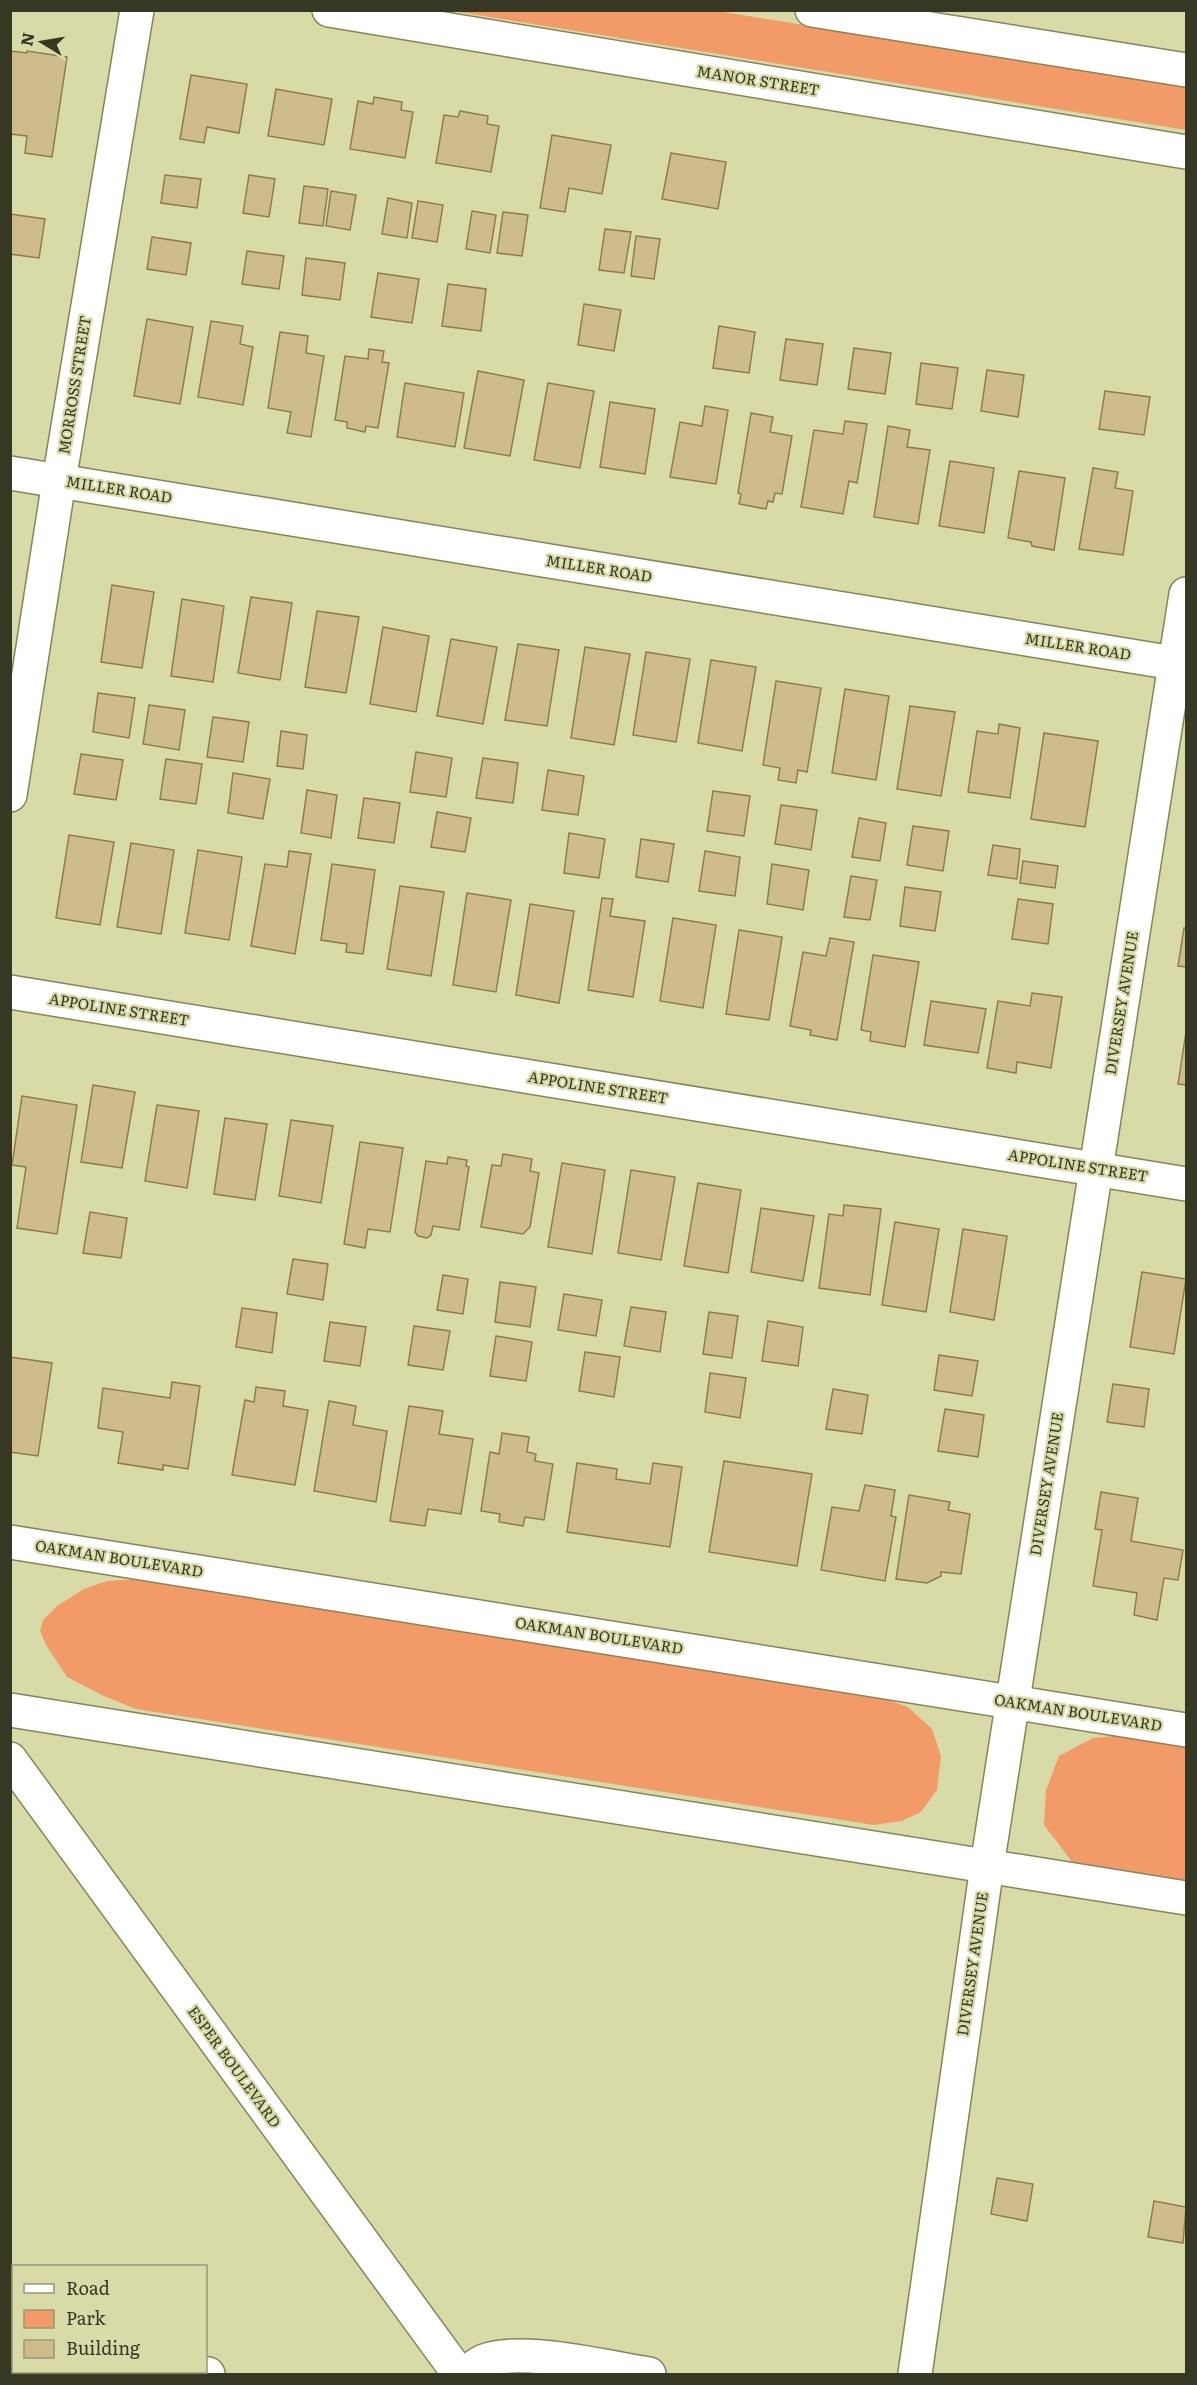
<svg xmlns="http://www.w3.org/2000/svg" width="1197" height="2385" viewBox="0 0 1197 2385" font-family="Literata,serif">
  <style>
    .green { fill: #f29b68 }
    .building { fill: #cebc8c; stroke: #8d7c4e; stroke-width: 1.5 }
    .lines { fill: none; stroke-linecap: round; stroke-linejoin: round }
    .minor-casing { stroke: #858657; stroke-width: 36 }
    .tertiary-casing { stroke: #858657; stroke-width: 36 }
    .minor { stroke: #fff; stroke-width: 33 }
    .tertiary { stroke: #fff; stroke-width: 33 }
    .labels { text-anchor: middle; stroke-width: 4.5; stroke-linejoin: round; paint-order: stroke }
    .street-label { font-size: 15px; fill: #373824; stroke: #d8daa7 }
  </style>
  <rect width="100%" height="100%" fill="#d8daa7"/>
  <path class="green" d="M453 11H717L1186 86V130Z
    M138 1579 873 1695 908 1707 932 1729 941 1756 937 1790 921 1812 902 1821 874 1825 136 1709 104 1696 67 1677 46 1645 40 1631 43 1620 57 1606 84 1589 107 1581Z
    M1134 1734 1186 1743V1880L1073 1863 1044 1825 1046 1790 1059 1756 1093 1738Z"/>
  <path class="building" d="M10 51 27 53V51L67 57 52 157 25 153 27 136 10 134Z
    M191 75 247 84 239 133 207 127 204 143 180 139Z
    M276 89 332 99 324 145 268 136Z
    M374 97 402 102 401 110 413 112 405 158 350 149 358 101 373 104Z
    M460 111 488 116 487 124 499 126 491 172 436 163 444 115 458 117Z
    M552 135 611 145 602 194 569 188 565 212 540 208Z
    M671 153 726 162 718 209 662 199Z
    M165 175 201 179 197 208 161 203Z
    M249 175 275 179 269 217 243 213Z
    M304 186 328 189 323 226 299 223Z
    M331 191 356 195 350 230 326 226Z
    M388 198 412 203 407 238 382 234Z
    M418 201 443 205 437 242 412 238Z
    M472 211 496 215 490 253 466 249Z
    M503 212 528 215 522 256 497 253Z
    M10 214 45 219 39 258 10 254Z
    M605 229 631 232 624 273 599 270Z
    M636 236 660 239 654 279 631 276Z
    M152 237 191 243 186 275 147 269Z
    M247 251 284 256 279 289 242 284Z
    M306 258 345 263 340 300 302 295Z
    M378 273 419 279 412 323 371 317Z
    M448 284 486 289 481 331 442 326Z
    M584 304 621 310 614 351 578 345Z
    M147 319 193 327 180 404 134 396Z
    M211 321 243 326 240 344 253 347 243 405 198 397Z
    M719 326 755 332 749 373 713 368Z
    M280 332 308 336 306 353 324 356 311 437 287 433 291 412 268 408Z
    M786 339 823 344 817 385 780 380Z
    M854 348 891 353 885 394 848 389Z
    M369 349 384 351 382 362 389 363 378 428 366 426 365 432 347 428V422L335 420 345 356 368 359Z
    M921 363 958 368 952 409 916 404Z
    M987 370 1024 375 1018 417 981 411Z
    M478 371 524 380 510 456 464 448Z
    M405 383 464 393 455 447 397 437Z
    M548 383 594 391 580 468 534 460Z
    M1105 391 1150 397 1144 435 1099 429Z
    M610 402 655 409 645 474 600 467Z
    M705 406 728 410 716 484 670 477 680 422 702 426Z
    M751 413 773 417 770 432 792 436 782 494 775 493 773 502 768 501 766 509 739 504 741 494 738 493Z
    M845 421 867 424 857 483 849 481 843 514 801 507 814 430 843 434Z
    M888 426 910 430 907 447 930 450 918 524 874 517Z
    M950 461 994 468 984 533 939 526Z
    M1093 468 1118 472 1115 488 1133 491 1123 555 1079 549Z
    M1019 471 1065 478 1054 550 1032 546 1031 542 1008 538Z
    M112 585 154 592 142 668 101 662Z
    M251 597 292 603 280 680 238 673Z
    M182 599 224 606 213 682 171 676Z
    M317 611 359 617 346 693 305 687Z
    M383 627 429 636 416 712 370 704Z
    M451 639 497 647 483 724 437 716Z
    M518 644 559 650 547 726 505 720Z
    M585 647 630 654 614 745 571 738Z
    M646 652 690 659 676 742 633 735Z
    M711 660 756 667 742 751 698 743Z
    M776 681 821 688 807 772 798 770 796 783 778 780 780 768 763 765Z
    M845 689 889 696 876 780 832 773Z
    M98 693 135 698 129 738 93 732Z
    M149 705 185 710 179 750 143 744Z
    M910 706 955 712 941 796 897 789Z
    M213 717 249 722 243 762 207 757Z
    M999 724 1020 728 1010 798 968 792 977 731 998 734Z
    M281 731 307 735 303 769 277 766Z
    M1044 733 1098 741 1085 827 1031 819Z
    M416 752 452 758 446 797 410 792Z
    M81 754 123 760 116 800 74 794Z
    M483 758 518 763 513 803 476 798Z
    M166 759 202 764 196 804 160 799Z
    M548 770 584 776 578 815 542 810Z
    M233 773 270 779 263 819 228 813Z
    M307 790 337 795 331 838 301 833Z
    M713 791 750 796 744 836 707 831Z
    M364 798 400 803 394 843 358 838Z
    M781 805 817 810 811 850 775 844Z
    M437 812 471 818 465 852 431 847Z
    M859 818 886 823 880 861 852 857Z
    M913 826 949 831 943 871 907 865Z
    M569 833 605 839 599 878 564 873Z
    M69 835 114 842 100 925 56 918Z
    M641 839 674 844 668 882 636 877Z
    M131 843 174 850 161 934 117 927Z
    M993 845 1020 849 1017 879 988 875Z
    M198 850 242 857 229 940 185 933Z
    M289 851 311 854 295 954 251 946 265 864 287 867Z
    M705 851 740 857 735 896 699 891Z
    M1023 861 1058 866 1055 888 1020 883Z
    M332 864 375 870 363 954 346 952 347 944 321 940Z
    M772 864 809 870 803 910 767 904Z
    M851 876 877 880 870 920 844 917Z
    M400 886 444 892 431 976 387 969Z
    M905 887 941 892 935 931 900 926Z
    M467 893 511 900 496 992 453 985Z
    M602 898 613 899 610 916 645 921 633 997 588 990Z
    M1018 899 1053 904 1048 944 1012 939Z
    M530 904 574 911 559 1003 516 995Z
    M673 918 716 925 703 1008 660 1001Z
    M1184 928H1186V967L1178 966Z
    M739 930 782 937 769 1020 726 1014Z
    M830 938 854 942 837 1040 810 1035 811 1030 790 1026 803 952 826 956Z
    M873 955 919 962 905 1047 870 1041 871 1032 861 1030Z
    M1032 993 1062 997 1051 1068 1017 1062 1016 1073 987 1068 998 1001 1030 1006Z
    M931 1001 986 1009 978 1053 924 1045Z
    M1186 1032V1085L1178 1084Z
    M93 1085 135 1092 122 1168 81 1162Z
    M22 1096 77 1105 57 1234 17 1228 26 1167 12 1165Z
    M157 1105 199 1111 187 1188 145 1181Z
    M225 1118 267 1124 255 1200 214 1194Z
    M291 1120 333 1126 321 1203 279 1196Z
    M360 1142 403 1148 390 1232 368 1229 365 1248 344 1244Z
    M503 1154 532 1159 530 1171 539 1173 530 1227 523 1234 481 1227 492 1165 501 1166Z
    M448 1157 467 1160 466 1166 469 1167 459 1230 433 1226 431 1235 427 1238 418 1236 415 1232 426 1161 447 1164Z
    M562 1163 605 1170 592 1254 548 1247Z
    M631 1170 675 1177 661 1260 618 1253Z
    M698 1183 741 1190 728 1273 684 1266Z
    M844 1205 881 1209 870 1295 819 1288 829 1214 843 1216Z
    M761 1208 814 1216 803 1281 751 1272Z
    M90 1212 127 1218 121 1258 83 1253Z
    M895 1222 939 1229 926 1312 882 1305Z
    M963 1229 1007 1236 994 1320 950 1312Z
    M293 1259 328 1264 323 1300 287 1294Z
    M1142 1272 1186 1279 1174 1354 1130 1347Z
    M443 1275 468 1279 463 1314 437 1310Z
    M500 1282 536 1287 530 1327 495 1322Z
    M564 1294 602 1300 596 1336 558 1330Z
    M631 1307 666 1312 660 1352 624 1346Z
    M242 1308 277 1313 272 1353 236 1347Z
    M709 1312 738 1316 732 1358 703 1354Z
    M768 1321 803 1327 798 1366 762 1361Z
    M330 1322 366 1327 360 1366 324 1361Z
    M414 1326 450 1331 443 1370 408 1365Z
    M496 1336 532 1342 526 1381 490 1376Z
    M585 1352 620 1357 614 1397 579 1391Z
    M939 1355 978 1361 972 1396 934 1390Z
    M10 1357 52 1363 38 1456 10 1452Z
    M710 1373 746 1378 740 1418 705 1412Z
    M172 1382 200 1386 188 1469 163 1465V1470L118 1463 123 1432 98 1428 103 1388 170 1398Z
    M1113 1384 1149 1389 1144 1427 1107 1422Z
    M256 1387 285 1391 283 1406 308 1410 295 1485 232 1475 245 1400 254 1402Z
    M833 1389 868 1395 862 1434 826 1429Z
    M329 1401 356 1406 353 1425 387 1431 376 1502 314 1491Z
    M409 1406 443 1411 439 1434 473 1439 461 1514 428 1509 425 1526 390 1521Z
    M945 1409 984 1415 978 1457 938 1451Z
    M502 1433 529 1437 527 1452 536 1454 535 1461 553 1464 544 1520 525 1517 523 1526 499 1522 500 1514 481 1511 490 1452 499 1454Z
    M724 1461 812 1474 797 1566 709 1552Z
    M577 1463 617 1469 616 1479 650 1484 653 1463 682 1467 670 1547 567 1532Z
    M865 1485 895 1490 891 1516 896 1517 885 1581 821 1570 832 1507 859 1511Z
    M1101 1492 1138 1498 1131 1541 1183 1550 1178 1580 1164 1578 1157 1620 1134 1615 1137 1593 1093 1586 1102 1530 1095 1529Z
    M909 1495 950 1502 948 1510 970 1514 961 1574 941 1572V1576L927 1583 896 1579Z
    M997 2178 1033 2184 1027 2221 991 2214Z
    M1154 2201 1186 2207 1183 2243 1148 2237Z"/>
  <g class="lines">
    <defs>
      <path id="minor" d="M329 10 1186 152
        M812 10 1186 70
        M10 795 59 481 137 10
        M10 992 1186 1184
        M10 1759 459 2374
        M10 2340 14 2341
        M190 2372 208 2374
        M465 2374C471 2370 477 2364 484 2361 520 2346 608 2368 649 2374
        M915 2374 987 1866 1186 594"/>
      <path id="tertiary" d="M10 473 1186 665
        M10 1542 1186 1730
        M10 1710 1186 1898"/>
    </defs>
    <use href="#minor" class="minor-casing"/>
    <use href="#tertiary" class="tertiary-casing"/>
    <use href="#minor" class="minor"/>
    <use href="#tertiary" class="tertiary"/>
  </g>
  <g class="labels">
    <g class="street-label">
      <text transform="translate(758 81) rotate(9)" y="5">MANOR STREET</text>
      <text transform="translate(75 385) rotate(-81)" y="5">MORROSS STREET</text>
      <text transform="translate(119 490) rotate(9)" y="5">MILLER ROAD</text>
      <text transform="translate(599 569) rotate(9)" y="5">MILLER ROAD</text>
      <text transform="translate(1078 647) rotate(9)" y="5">MILLER ROAD</text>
      <text transform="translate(1122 1003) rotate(-81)" y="5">DIVERSEY AVENUE</text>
      <text transform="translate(119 1010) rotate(9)" y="5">APPOLINE STREET</text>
      <text transform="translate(598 1088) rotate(9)" y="5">APPOLINE STREET</text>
      <text transform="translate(1078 1166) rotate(9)" y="5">APPOLINE STREET</text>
      <text transform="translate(1047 1484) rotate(-81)" y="5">DIVERSEY AVENUE</text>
      <text transform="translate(119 1559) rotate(9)" y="5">OAKMAN BOULEVARD</text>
      <text transform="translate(599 1636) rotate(9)" y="5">OAKMAN BOULEVARD</text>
      <text transform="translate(1078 1713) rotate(9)" y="5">OAKMAN BOULEVARD</text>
      <text transform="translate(973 1964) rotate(-82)" y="5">DIVERSEY AVENUE</text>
      <text transform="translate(234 2067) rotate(54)" y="5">ESPER BOULEVARD</text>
    </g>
  </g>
  <rect width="1197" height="2385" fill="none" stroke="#373824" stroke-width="24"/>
  <rect x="12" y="2265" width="195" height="108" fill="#d8daa7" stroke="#989973" stroke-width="1.5"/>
  <rect x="24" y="2284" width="30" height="9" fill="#ffffff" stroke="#989973" stroke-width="1.5"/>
  <text x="66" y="2295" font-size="18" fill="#373824">Road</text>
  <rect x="24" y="2310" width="30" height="18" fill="#f29b68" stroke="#989973" stroke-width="1.5"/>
  <text x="66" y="2325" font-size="18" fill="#373824">Park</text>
  <rect x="24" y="2340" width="30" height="18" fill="#cebc8c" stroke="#989973" stroke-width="1.5"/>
  <text x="66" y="2355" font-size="18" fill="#373824">Building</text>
  <g transform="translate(42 42) rotate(281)" stroke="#d8daa7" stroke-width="4.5" paint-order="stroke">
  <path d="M0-4.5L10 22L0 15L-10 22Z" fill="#373824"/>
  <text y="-9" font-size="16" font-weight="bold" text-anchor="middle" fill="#373824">N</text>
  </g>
</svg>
